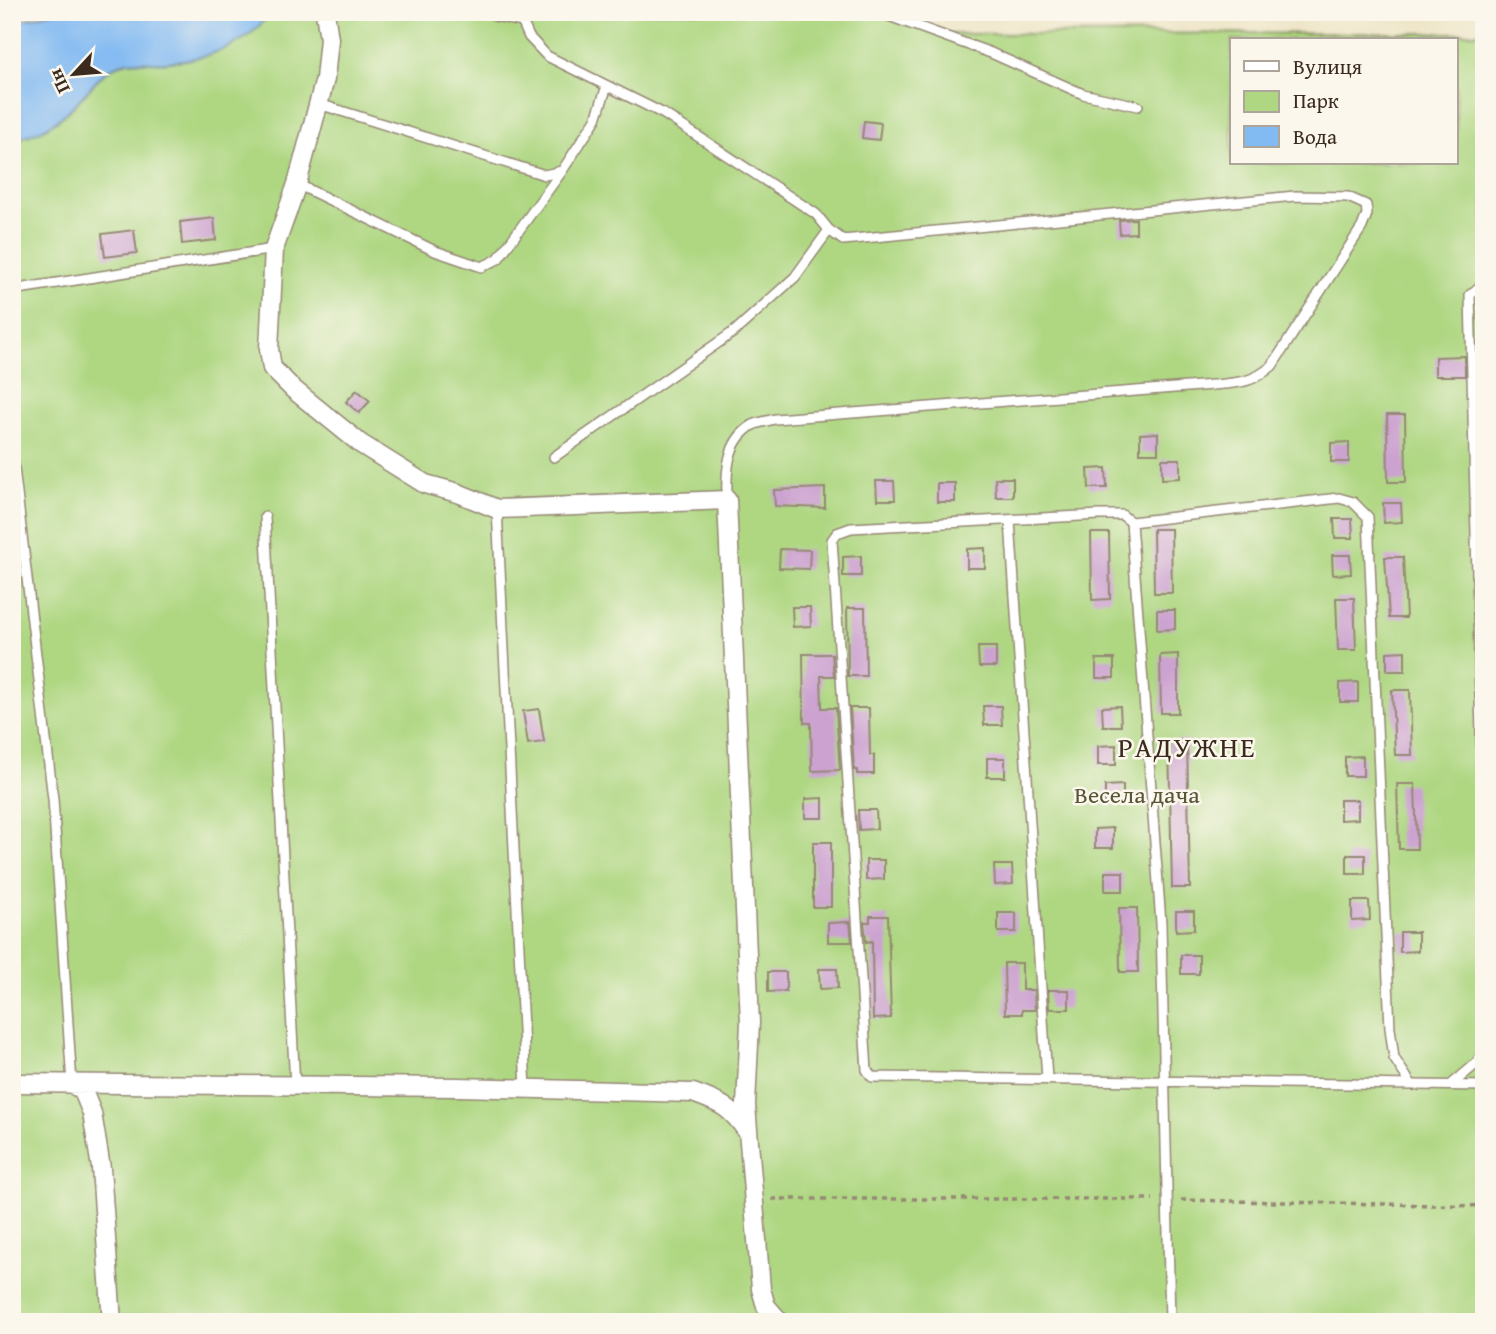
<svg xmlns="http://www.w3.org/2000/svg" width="1496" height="1334" viewBox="0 0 1496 1334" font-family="'Gentium Book Plus',serif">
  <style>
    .green { fill: #afd782; stroke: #758050; stroke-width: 2; fill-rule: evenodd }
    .water { fill: #82baf2; stroke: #5e7288; stroke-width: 2 }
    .building { fill: #cca2d0 }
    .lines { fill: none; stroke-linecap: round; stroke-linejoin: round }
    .service-casing { stroke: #958874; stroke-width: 12 }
    .minor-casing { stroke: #958874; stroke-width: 21 }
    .path { stroke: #958874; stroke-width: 3.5; stroke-dasharray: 5 5; stroke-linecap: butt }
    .service { stroke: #fff; stroke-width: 9 }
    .minor { stroke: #fff; stroke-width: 18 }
    .labels { text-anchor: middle; stroke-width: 5; stroke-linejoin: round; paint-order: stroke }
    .park-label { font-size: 24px; fill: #585537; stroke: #fbf7ec }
    .quarter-label { font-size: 28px; letter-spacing: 2px; fill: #3b2a1e; stroke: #fbf7ec }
  </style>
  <rect width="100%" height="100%" fill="#fbf7ec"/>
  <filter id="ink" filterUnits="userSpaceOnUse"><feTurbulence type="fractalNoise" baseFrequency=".0143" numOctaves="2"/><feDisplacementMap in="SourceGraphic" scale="14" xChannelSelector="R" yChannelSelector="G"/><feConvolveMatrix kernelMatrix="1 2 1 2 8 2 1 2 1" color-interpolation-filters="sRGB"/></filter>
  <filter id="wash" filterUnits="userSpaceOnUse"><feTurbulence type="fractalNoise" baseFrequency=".00686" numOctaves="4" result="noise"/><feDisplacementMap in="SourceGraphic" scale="28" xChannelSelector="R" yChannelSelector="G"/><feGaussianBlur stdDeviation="1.57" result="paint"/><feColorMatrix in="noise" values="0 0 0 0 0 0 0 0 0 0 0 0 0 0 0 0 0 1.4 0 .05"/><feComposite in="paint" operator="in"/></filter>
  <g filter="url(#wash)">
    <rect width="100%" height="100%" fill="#efe6c9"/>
    <path class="green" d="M261 12H878L940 34 1484 33V1322H12V140C42 133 59 122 80 99 92 87 103 70 120 64 137 58 151 64 168 62 203 59 242 48 264 20ZM1232 40H1456V163H1232Z"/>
    <path class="water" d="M53 12H261L264 20C242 48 203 59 168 62 151 64 137 58 120 64 103 70 92 87 80 99 59 122 42 133 12 140V19H26Z"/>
    <g id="blocks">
      <path class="building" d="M864 121 881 123 879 140 862 138Z
        M214 218 216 240 182 244 180 222Z
        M1136 219V233L1120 234 1119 220Z
        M134 230 137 253 105 257 102 234Z
        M1465 356V376H1435V357Z
        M357 390 370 401 359 413 346 402Z
        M1387 415H1405L1406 482H1388Z
        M1158 433V453H1140V434Z
        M1349 442V462H1331V443Z
        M1162 459H1180V478L1162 479Z
        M1106 468 1107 488H1089L1088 469Z
        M995 478H1013V497H996Z
        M876 481H894L895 500H877Z
        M937 483H955V502H937Z
        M825 488V508L775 506 774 490Z
        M1383 503H1401L1402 522 1384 523Z
        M1334 519H1352L1353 538H1335Z
        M1153 529H1171L1172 593H1154Z
        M1091 533H1109L1110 599 1092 600Z
        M985 548V568H967V549Z
        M780 549 810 550 809 569 779 568Z
        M1332 555H1350L1351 574 1333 575Z
        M861 556V576H843V557Z
        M1385 557H1403L1406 618H1389Z
        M1336 598H1354L1356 650H1338Z
        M792 607H810L811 626 793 627Z
        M847 608H865L866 676H848Z
        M1157 610H1175V629L1157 630Z
        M978 647H996V667H979Z
        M1405 651V671H1387V652Z
        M803 654H832L834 676H821L822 708H836L840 770 812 771 811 723H804Z
        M1178 654V713H1161L1160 655Z
        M1096 659H1114V678H1096Z
        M1358 682V702H1340V683Z
        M1392 690H1410L1412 755H1395Z
        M983 706H1001L1002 725H984Z
        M1120 706 1121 726H1103L1102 707Z
        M850 708H869L870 755H874V774H857V770H854Z
        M539 709 544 742 528 744 523 711Z
        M1187 740 1190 888H1172L1169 741Z
        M1116 745V765H1098V746Z
        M1363 756V776H1345V757Z
        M987 758H1005V777H987Z
        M1397 784H1415L1417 849H1399Z
        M1123 785V805H1105V786Z
        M823 798V818H805V799Z
        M1340 800H1358V819L1340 820Z
        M858 810H876L877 829 859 830Z
        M1113 828V848H1095V829Z
        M813 842H831V907H813Z
        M1347 855H1365V874H1347Z
        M866 860H884V879L866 880Z
        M994 865H1012L1013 884 995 885Z
        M1105 872H1123V891H1105Z
        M1352 901H1369L1370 920 1352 921Z
        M1119 908H1137L1138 972H1120Z
        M1176 911H1194V930L1176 931Z
        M998 913H1016V932H998Z
        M870 916H888L891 1018 873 1019 872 941 866 942 864 922H870Z
        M850 922 852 942H828V923Z
        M1400 932H1418V951L1400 952Z
        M1181 955H1199V974H1181Z
        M1004 963H1022V990H1034L1035 1010H1022V1014H1005Z
        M819 969H837L838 988 820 989Z
        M768 972H786V991L768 992Z
        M1048 990H1069V1009H1049Z"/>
    </g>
  </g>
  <g filter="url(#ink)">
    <use href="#blocks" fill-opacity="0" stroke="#958874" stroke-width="2"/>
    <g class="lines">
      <defs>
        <path id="service" d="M878 12 991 53 1083 94 1138 106
          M520 17 529 37 547 56 664 114 816 214 829 230 843 240 1295 196 1348 197 1366 205 1367 214 1362 227 1272 366C1252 383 1238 383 1213 385L775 419C768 421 759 422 753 425 726 441 726 473 727 500
          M319 104 545 175 562 171 596 119 607 86
          M297 184 435 251 482 267 498 259 562 171
          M1484 283 1470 295 1484 853
          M12 290 274 249
          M12 451 53 799 72 1084
          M554 457 735 331 795 277 829 230
          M497 509 526 1089
          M265 517 295 1086
          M1010 521 1047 1079
          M1131 522 1339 498 1353 502 1368 517 1390 1028 1394 1058 1411 1084
          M1451 1085 1477 1063 1484 1048
          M1170 1322 1161 923 1131 522 1122 515H1100L851 528 837 533 832 540 867 1070 872 1077 1484 1086"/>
        <path id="minor" d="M325 12 329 39 325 79 297 184 274 249 269 349 272 368 293 389 361 444 425 484 458 493 497 509 727 500 750 1023 746 1105 761 1289 766 1306 780 1322
          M497 12 520 17 536 12
          M12 1083 458 1087 693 1093C721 1103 731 1107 748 1133
          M72 1084 83 1091 92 1113 101 1168 112 1322"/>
      </defs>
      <use href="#service" class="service-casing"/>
      <use href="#minor" class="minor-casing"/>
      <path class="path" d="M772 1199H1153
        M1181 1200 1484 1206"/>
      <use href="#service" class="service"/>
      <use href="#minor" class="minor"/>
    </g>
  </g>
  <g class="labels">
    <g class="park-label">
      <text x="1137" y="803">Весела дача</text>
    </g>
    <g class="quarter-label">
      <text x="1187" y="757">РАДУЖНЕ</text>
    </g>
  </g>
  <rect width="1496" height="1334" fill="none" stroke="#fbf7ec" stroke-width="42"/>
  <rect x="1230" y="38" width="228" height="126" fill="#fbf7ec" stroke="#aea59a" stroke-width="2"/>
  <rect x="1244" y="61" width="35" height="10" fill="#ffffff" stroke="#aea59a" stroke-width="2"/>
  <text x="1293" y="74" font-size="21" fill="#3b2a1e">Вулиця</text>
  <rect x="1244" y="91" width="35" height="21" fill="#afd782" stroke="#aea59a" stroke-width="2"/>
  <text x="1293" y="108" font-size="21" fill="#3b2a1e">Парк</text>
  <rect x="1244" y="126" width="35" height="21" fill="#82baf2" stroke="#aea59a" stroke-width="2"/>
  <text x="1293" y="144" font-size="21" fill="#3b2a1e">Вода</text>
  <g transform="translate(74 74) rotate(244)" stroke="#fbf7ec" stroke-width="5" paint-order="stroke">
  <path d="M0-5L12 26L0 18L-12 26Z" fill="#3b2a1e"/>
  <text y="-10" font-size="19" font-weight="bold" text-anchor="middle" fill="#3b2a1e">Пн</text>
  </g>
</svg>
